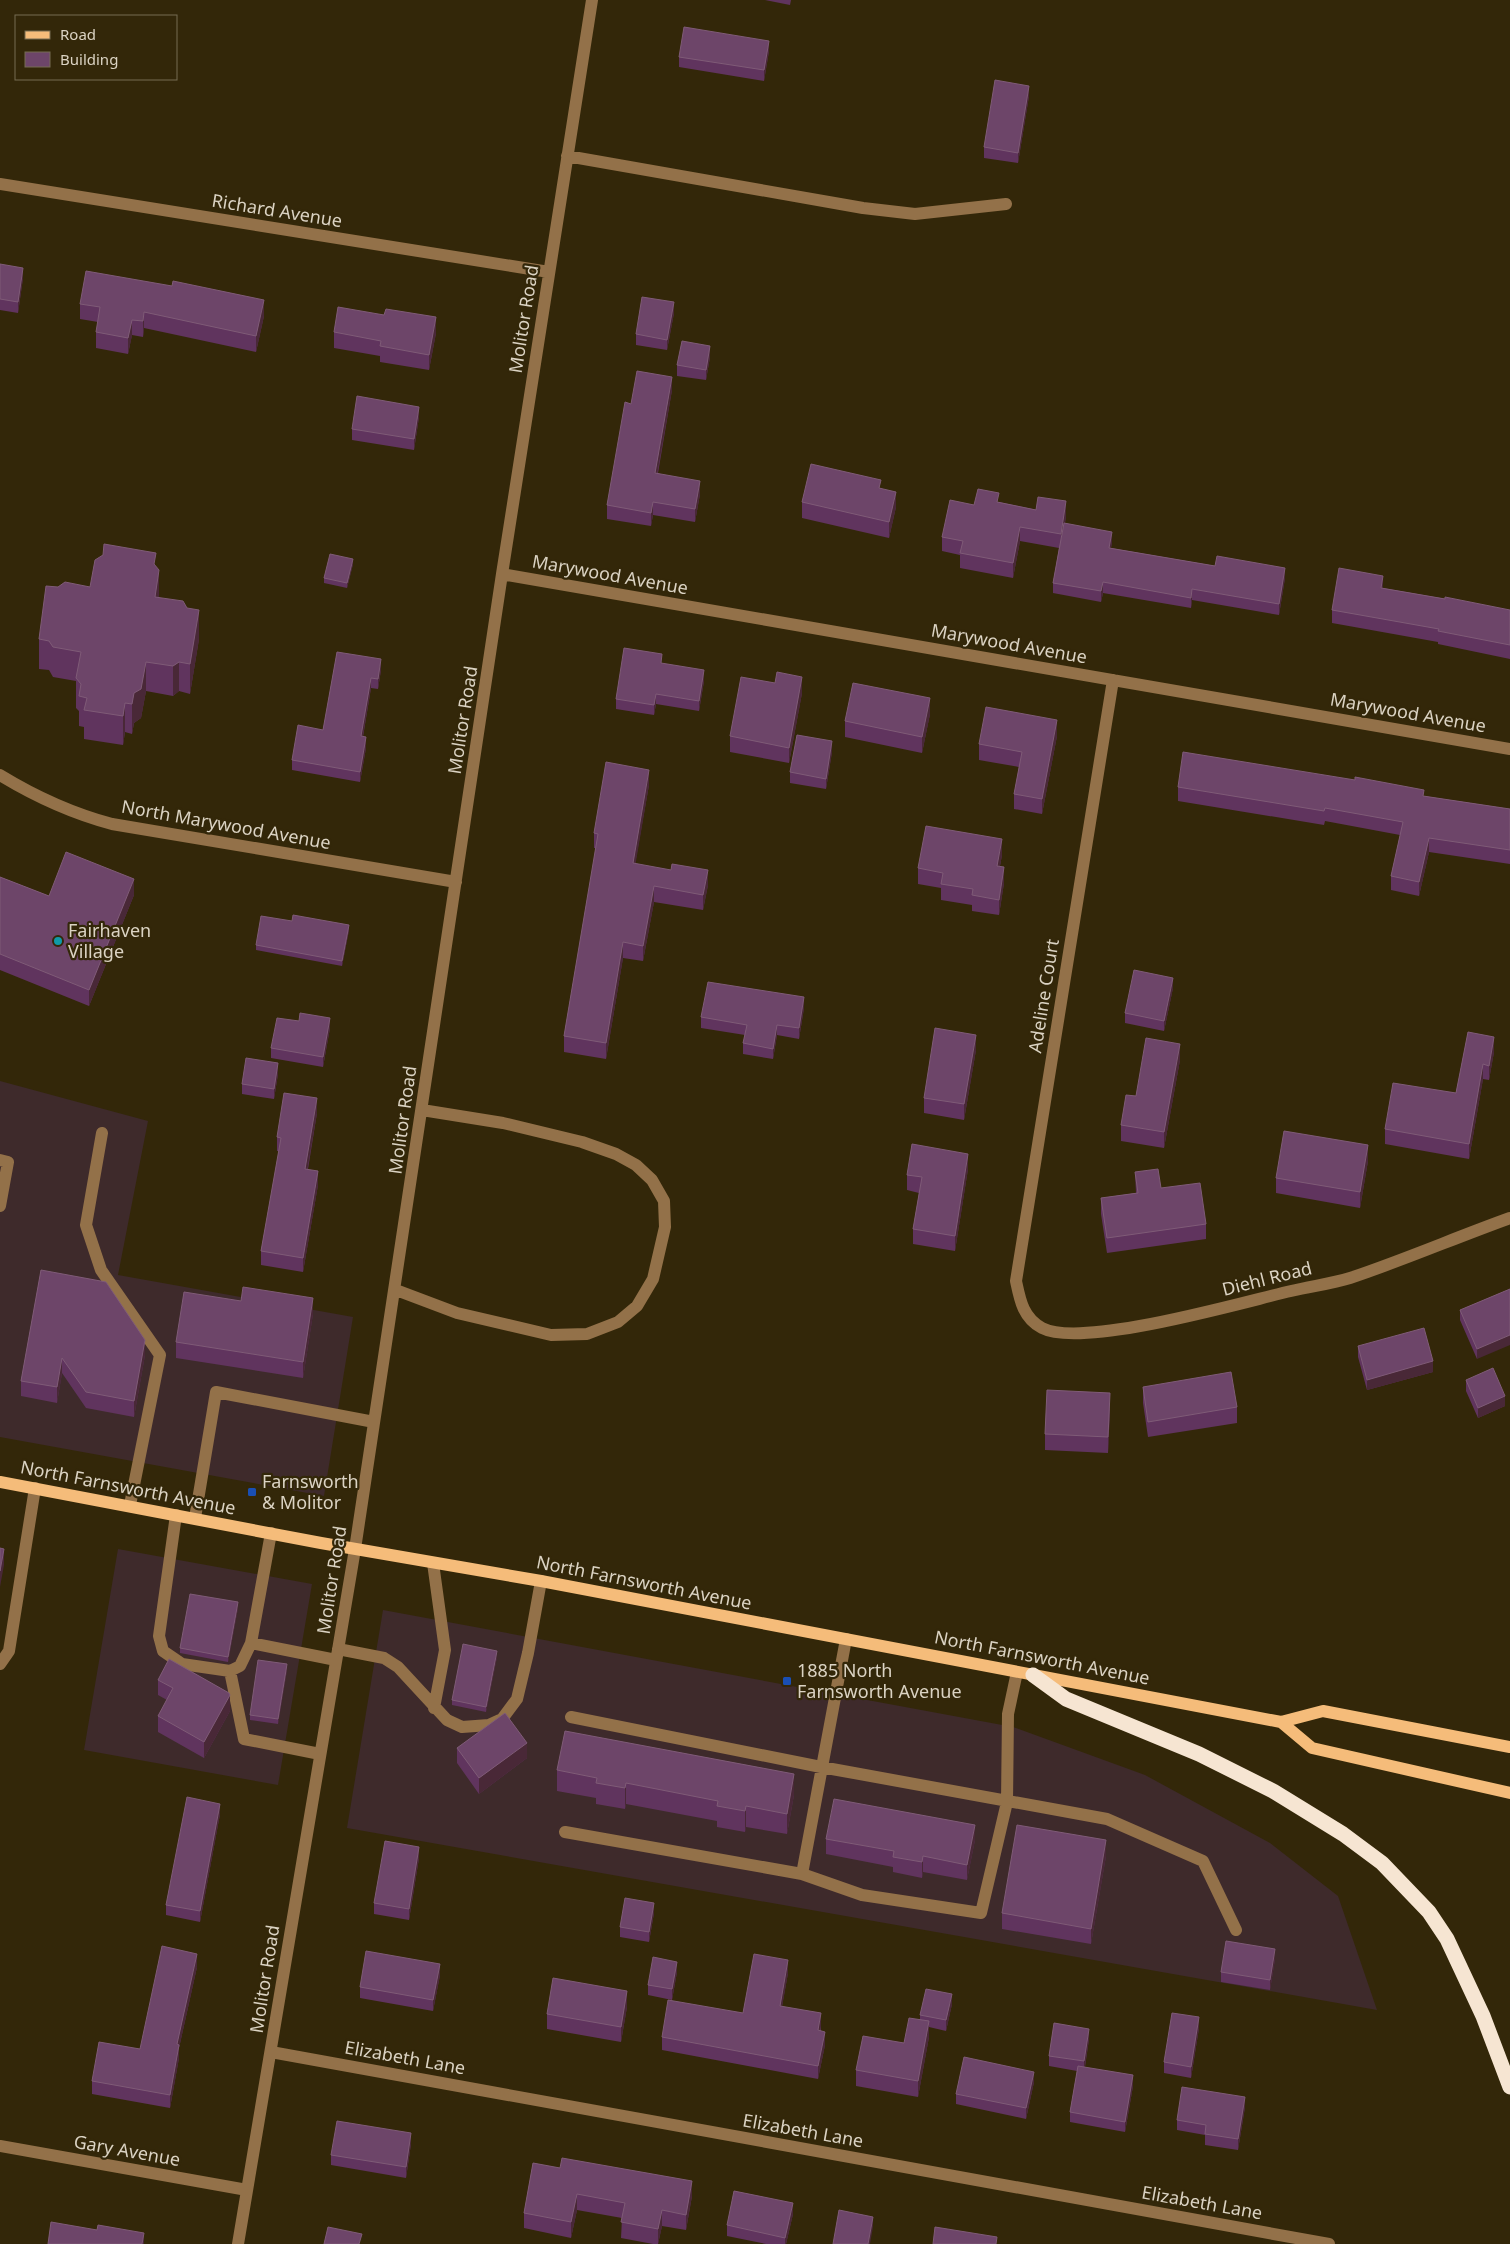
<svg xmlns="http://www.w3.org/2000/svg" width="1510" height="2244" viewBox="0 0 1510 2244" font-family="'Noto Sans',sans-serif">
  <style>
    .commercial { fill: #3e2a2b }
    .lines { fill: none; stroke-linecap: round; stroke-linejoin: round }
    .minor { stroke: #937149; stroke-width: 12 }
    .major { stroke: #f5bc7a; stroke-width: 12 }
    .highway { stroke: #f6e5d2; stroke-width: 15 }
    .wall { fill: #60345e }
    .shaded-wall { fill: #492837 }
    .building { fill: #6d4569; stroke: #7f5b77 }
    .culture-dot { fill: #0f9aa8; stroke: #332709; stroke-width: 2 }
    .transit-dot { fill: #1a4fb4; stroke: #332709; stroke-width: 2 }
    .labels { text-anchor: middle; stroke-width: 4.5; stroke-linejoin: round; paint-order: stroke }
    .street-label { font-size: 18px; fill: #dbd3c3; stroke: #332709 }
    .poi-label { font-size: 18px; fill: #dbd3c3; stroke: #332709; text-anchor: start }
  </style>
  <rect width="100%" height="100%" fill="#332709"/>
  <path class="commercial" d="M0 1081 148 1121 118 1275 353 1317 324 1496 0 1437Z
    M118 1549 312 1584 278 1785 84 1750Z
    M383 1610 1013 1727 1145 1775 1270 1843 1338 1896 1377 2010 347 1828Z"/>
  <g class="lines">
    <path class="minor" d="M567 156 863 208 915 214 1006 204
      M0 184 549 272
      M502 574 1510 749
      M1113 680 1016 1281C1020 1300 1023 1318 1042 1328 1082 1349 1243 1302 1291 1291 1311 1286 1331 1284 1350 1278 1404 1260 1457 1237 1510 1218
      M0 775C36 797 71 813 112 824L456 882
      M102 1133 86 1225 101 1270 160 1355 130 1505
      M0 1160 8 1162 0 1206
      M396 1290 457 1313 551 1335 587 1334 618 1322 637 1306 653 1279 665 1227 664 1201 652 1180 636 1165 616 1154 582 1142 503 1123 422 1110
      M176 1515 159 1636 163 1651 182 1664 230 1671 240 1666 251 1643 271 1533
      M195 1518 216 1392 374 1422
      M433 1563 445 1650 434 1708
      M251 1643 336 1660
      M338 1649 384 1658 398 1667 447 1720 462 1727 489 1725 502 1719 517 1699 528 1653 541 1581
      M0 1664 9 1651 35 1488
      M230 1671 244 1739 320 1754
      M571 1717 821 1767 1107 1819 1203 1861 1236 1930
      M565 1832 802 1874 862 1895 981 1913 1007 1802 1008 1714 1017 1672
      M802 1874 846 1639
      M271 2052 1329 2244
      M0 2146 247 2190
      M238 2244 355 1549 502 574 592 0"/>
    <path class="major" d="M0 1482 321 1543 541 1581 1281 1722 1323 1711 1510 1747
      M1281 1722 1312 1748 1510 1793"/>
    <path class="highway" d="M1033 1675 1066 1699 1199 1754 1273 1791 1343 1834 1382 1863 1429 1912 1447 1939 1483 2016 1510 2087"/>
  </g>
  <path class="wall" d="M765 0H791L790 5Z
    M769 51 764 81 679 67V57Z
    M1029 96 1018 163 984 158V147Z
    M0 264 23 278 18 313 0 310Z
    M80 304 264 316 256 352 144 328 143 337 132 335 128 354 96 348V332L98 322 80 319Z
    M674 313 667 350 636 345V334Z
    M334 332 436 333 429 370 380 362V356L334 348Z
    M710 357 706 380 677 376V365Z
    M672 390 658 473 700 494 695 522 653 515 651 526 607 519V505L631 404Z
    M419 417 414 450 352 440V429Z
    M881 488 896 507 889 538 802 518V502Z
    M999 502 1066 516 1065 523 1112 542 1111 548 1285 578 1279 615 1192 600 1191 608 1103 593 1101 602 1053 593V583L1059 548 1020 541 1013 578 960 568V555L942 551V537L974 505Z
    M353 564 347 588 324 583V578Z
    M156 566 159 597 199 639 190 694 179 691 173 696 146 691 141 718 134 723 132 734 125 732 123 745 84 739V727L79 726V711L76 708V681L53 677 49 670 39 669V639L58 587H90Z
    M1383 588 1510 610V659L1438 644V642L1332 623V610Z
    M337 652 381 670 378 689 371 688 363 737 366 748 360 782 292 770V760L323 730Z
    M662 664 704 681 699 711 656 704 654 715 616 709V699Z
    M775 683 802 693 789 763 730 752V736Z
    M930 714 922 753 845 737V721Z
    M1057 736 1042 814 1014 809V794L1019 767 979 760V744Z
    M832 752 826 789 790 783V772Z
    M649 785 635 864 708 885 703 910 654 902 643 961 623 958 606 1059 564 1052V1036L596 848H594V833Z
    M1178 787 1424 796 1510 809V864L1429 852 1419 896 1391 890V876L1400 835 1325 821 1324 825 1178 801Z
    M1002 855 1000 866 1004 883 999 915 972 911V905L941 900V888L918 884V868Z
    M0 877 49 896 134 895 89 1006 0 970Z
    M292 921 349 930 342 966 256 950V945Z
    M1173 988 1164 1031 1125 1023V1013Z
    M804 1008 799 1039 777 1035 773 1059 743 1054V1043L745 1035 701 1028V1017Z
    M299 1021 330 1028 323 1067 271 1058V1048Z
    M1468 1032 1494 1052 1489 1080 1483 1079 1469 1159 1385 1144V1129L1456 1093Z
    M976 1050 964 1120 924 1113V1098Z
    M1180 1060 1164 1148 1121 1141V1125L1136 1096Z
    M278 1074 274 1099 242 1094V1084Z
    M317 1113 308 1169 318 1185 303 1272 261 1265V1251L279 1151H277V1137Z
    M1368 1161 1360 1208 1276 1193V1178Z
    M968 1169 955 1251 913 1244V1229L919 1193 907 1190V1175Z
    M1135 1172 1161 1188 1206 1224V1239L1107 1253 1101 1214V1198L1136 1193Z
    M41 1270 145 1355 134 1417 86 1408 62 1373 57 1403 21 1396V1381Z
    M1510 1289 1477 1359 1460 1320V1310Z
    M313 1314 303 1378 176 1358V1342Z
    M1358 1346 1433 1372 1367 1390 1358 1357Z
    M1466 1380 1505 1406 1478 1418 1466 1391Z
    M1143 1387 1237 1407V1423L1148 1437 1143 1403Z
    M1110 1409 1108 1453 1045 1450V1434Z
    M238 1608 228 1662 180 1653V1648Z
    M497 1657 486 1712 452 1705V1700Z
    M287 1670 278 1724 250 1720V1715Z
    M158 1680 230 1711 204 1758 158 1732V1716L167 1700 158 1695Z
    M457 1748 527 1758 479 1794 457 1763Z
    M557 1770 794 1795 787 1834 746 1827 745 1832 717 1827V1821L626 1804 625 1809 596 1804V1798L557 1791Z
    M220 1814 200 1922 166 1915V1905Z
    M826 1839 975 1840 967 1880 923 1872 922 1878 893 1872V1867L826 1854Z
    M1106 1856 1091 1944 1002 1929V1913Z
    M419 1858 409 1920 374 1914V1903Z
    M654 1913 649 1942 620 1937V1927Z
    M1275 1959 1270 1990 1221 1982V1972Z
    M197 1967 179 2048V2058L170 2108 92 2094V2081L140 2049Z
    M677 1972 672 2000 648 1995V1985Z
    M788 1973 782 2006 821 2026V2031L825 2045 818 2079 662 2050V2037L743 2013Z
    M440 1975 433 2011 360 1998V1987Z
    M952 2004 946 2031 929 2027V2037L918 2097 856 2086V2070L904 2043 920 2020V2015Z
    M627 2007 621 2042 547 2029V2014Z
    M1199 2028 1191 2078 1164 2073V2062Z
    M1089 2039 1085 2067 1133 2086 1125 2132 1070 2122V2112L1077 2071 1049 2066V2056Z
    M1034 2082 1026 2119 956 2104V2094Z
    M1245 2107 1238 2150 1205 2145V2135L1177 2130V2120Z
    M411 2144 406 2178 331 2165V2155Z
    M533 2163 692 2196 686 2230 662 2226 658 2244H653L621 2238 622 2218 577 2210 571 2238 524 2228V2213Z
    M793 2214 786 2244H766L727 2236V2225Z"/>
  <path class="shaded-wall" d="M769 41V51L764 81V70Z
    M1029 86V96L1018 163V153Z
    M23 268V278L18 313V302Z
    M264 300V316L256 352V336Z
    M674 302V313L667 350V340Z
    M144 312V328L143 337V321Z
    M436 317V333L429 370V355Z
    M132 320V335L128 354V338Z
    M710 346V357L706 380V370Z
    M672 377V390L655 486V473Z
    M419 407V417L414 450V439Z
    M700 481V494L695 522V509Z
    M896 492V507L889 538V522Z
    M1066 501V516L1061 548V534Z
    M653 502V515L651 526V513Z
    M1020 527V541L1013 578V563Z
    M1112 532V542L1109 559V548Z
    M353 559V564L347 588V583Z
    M1285 568V578L1279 615V604Z
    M159 570V600L155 597Z
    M1383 576V589L1381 588Z
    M1103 582V593L1101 602V591Z
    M1192 589V600L1191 608V598Z
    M199 610V639L190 694V664Z
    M381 659V670L378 689V679Z
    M146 662V691L141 718 134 723 132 734V704L134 693Z
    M179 662V691L173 696V666Z
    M704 670V681L699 711V701Z
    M802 677V693L789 763V748Z
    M371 678V688L361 747V736Z
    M656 694V704L654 715V705Z
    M930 698V714L922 753V737Z
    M125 703V732L123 745V716Z
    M1057 720V736L1042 814V799Z
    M366 737V748L360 782V772Z
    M832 741V752L826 789V779Z
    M649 770V785L633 879V863Z
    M1429 838V852L1419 896V882Z
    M1002 839V855L997 882V866Z
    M1004 867V883L999 915V900Z
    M708 870V885L703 910V895Z
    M134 879V895L89 1006V990Z
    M654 886V902L643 961V946Z
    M349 925V930L342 966V961Z
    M623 942V958L606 1059V1043Z
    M1173 978V988L1164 1031V1021Z
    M804 997V1008L799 1039V1028Z
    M330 1018V1028L323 1067V1057Z
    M777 1025V1035L773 1059V1049Z
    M976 1035V1050L964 1120V1104Z
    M1494 1037V1052L1489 1080V1066Z
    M1180 1044V1060L1164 1148V1132Z
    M278 1063V1074L274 1099V1089Z
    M1483 1064V1079L1469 1159V1144Z
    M317 1098V1113L305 1183V1169Z
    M1368 1145V1161L1360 1208V1192Z
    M968 1154V1169L955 1251V1236Z
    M318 1171V1185L303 1272V1258Z
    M313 1298V1314L303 1378V1362Z
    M1510 1335V1345L1477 1359V1349Z
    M145 1340V1355L134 1417V1401Z
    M62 1358V1373L57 1403V1387Z
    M1433 1361V1372L1367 1390V1380Z
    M1110 1393V1409L1108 1453V1437Z
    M1505 1396V1406L1478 1418V1408Z
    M4 1549V1565L0 1587V1571Z
    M238 1602V1608L228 1662V1657Z
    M497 1651V1657L486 1712V1707Z
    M287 1664V1670L278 1724V1719Z
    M230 1695V1711L204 1758V1742Z
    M527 1743V1758L479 1794V1778Z
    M794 1774V1795L787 1834V1814Z
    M626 1783V1804L625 1809V1788Z
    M220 1804V1814L200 1922V1911Z
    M746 1806V1827L745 1832V1811Z
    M975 1825V1840L967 1880V1865Z
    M1106 1840V1856L1091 1944V1929Z
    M419 1847V1858L409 1920V1909Z
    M923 1856V1872L922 1878V1862Z
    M654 1903V1913L649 1942V1932Z
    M1275 1949V1959L1270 1990V1980Z
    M197 1954V1967L179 2048V2058L170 2108V2095L177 2044Z
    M788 1960V1973L780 2019V2006Z
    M677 1962V1972L672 2000V1989Z
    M440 1964V1975L433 2011V2000Z
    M627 1991V2007L621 2042V2027Z
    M952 1994V2004L946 2031V2020Z
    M821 2013V2026L818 2043V2030Z
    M1199 2017V2028L1191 2078V2067Z
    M929 2021V2037L918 2097V2081Z
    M1089 2029V2039L1084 2072V2061Z
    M825 2032V2045L818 2079V2066Z
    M1034 2072V2082L1026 2119V2108Z
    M1133 2075V2086L1125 2132V2122Z
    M1245 2097V2107L1238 2150V2139Z
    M411 2133V2144L406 2178V2167Z
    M692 2181V2196L686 2230V2215Z
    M577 2194V2210L571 2238V2222Z
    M793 2203V2214L786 2244H785V2238Z
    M662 2210V2226L658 2244V2229Z
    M873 2217V2227L870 2244H868Z
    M144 2233V2244H142Z"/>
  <path class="building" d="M684 27 769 41 764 70 679 57Z
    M995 80 1029 86 1018 153 984 147Z
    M0 264 23 268 18 302 0 299Z
    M86 271 172 286 173 281 264 300 256 336 144 312 143 321 132 320 128 338 96 332 100 307 80 304Z
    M642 297 674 302 667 340 636 334Z
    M338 307 384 315 386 309 436 317 429 355 380 346 381 341 334 332Z
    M682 341 710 346 706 370 677 365Z
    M637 371 672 377 655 473 700 481 695 509 653 502 651 513 607 505 625 402 631 404Z
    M357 396 419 407 414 439 352 429Z
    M811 464 881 480 879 488 896 492 889 522 802 502Z
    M978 489 999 493 997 502 1036 510 1038 497 1066 501 1061 534 1020 527 1013 563 960 553 963 541 942 537 950 500 974 505Z
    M1064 523 1112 532 1109 548 1215 566 1217 556 1285 568 1279 604 1192 589 1191 598 1103 582 1101 591 1053 583Z
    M104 544 156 553 154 564 159 570 155 597 183 601 187 608 199 610 190 664 179 662 173 666 146 662 141 689 134 693 132 704 125 703 123 716 84 710 87 698 79 696 81 684 76 678 81 652 53 647 49 641 39 639 46 586 58 587 65 582 90 587 95 560 103 555Z
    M330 554 353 559 347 583 324 578Z
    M1339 568 1383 576 1381 588 1445 599V597L1510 610V645L1438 631 1439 629 1332 610Z
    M624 648 662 654 661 663 704 670 699 701 656 694 654 705 616 699Z
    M337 652 381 659 378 679 371 678 361 736 366 737 360 772 292 760 298 725 323 730Z
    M777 672 802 677 789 748 730 736 741 677 775 683Z
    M853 683 930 698 922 737 845 721Z
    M986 707 1057 720 1042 799 1014 794 1022 752 979 744Z
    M797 735 832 741 826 779 790 772Z
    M1183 752 1355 780V777L1424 790 1423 796 1510 809V850L1429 838 1419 882 1391 876 1403 822 1325 808 1324 811 1178 787Z
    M606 762 649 770 633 863 671 870 672 864 708 870 703 895 654 886 643 946 623 942 606 1043 564 1036 598 834 594 833Z
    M926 826 1002 839 997 866 1004 867 999 900 972 895 973 889 941 884 943 873 918 868Z
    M66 852 134 879 89 990 0 954V877L49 896Z
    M293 915 349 925 342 961 256 945 261 916 292 921Z
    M1134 970 1173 978 1164 1021 1125 1013Z
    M708 982 804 997 799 1028 777 1025 773 1049 743 1043 747 1025 701 1017Z
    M300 1013 330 1018 323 1057 271 1048 277 1018 299 1021Z
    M935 1028 976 1035 964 1104 924 1098Z
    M1468 1032 1494 1037 1489 1066 1483 1064 1469 1144 1385 1129 1393 1083 1456 1093Z
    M1146 1038 1180 1044 1164 1132 1121 1125 1126 1095 1136 1096Z
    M246 1058 278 1063 274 1089 242 1084Z
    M284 1093 317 1098 305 1169 318 1171 303 1258 261 1251 281 1138 277 1137Z
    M1284 1131 1368 1145 1360 1192 1276 1178Z
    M912 1144 968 1154 955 1236 913 1229 922 1177 907 1175Z
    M1158 1169 1161 1188 1200 1183 1206 1224 1107 1238 1101 1198 1138 1193 1135 1172Z
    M41 1270 106 1282 145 1340 134 1401 86 1392 62 1358 57 1387 21 1381Z
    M243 1287 313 1298 303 1362 176 1342 184 1292 241 1301Z
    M1510 1289V1335L1477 1349 1460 1310Z
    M1424 1328 1433 1361 1367 1380 1358 1346Z
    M1493 1368 1505 1396 1478 1408 1466 1380Z
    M1231 1372 1237 1407 1148 1422 1143 1387Z
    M1047 1390 1110 1393 1108 1437 1045 1434Z
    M0 1548 4 1549 0 1571Z
    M190 1594 238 1602 228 1657 180 1648Z
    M463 1644 497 1651 486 1707 452 1700Z
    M169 1659 229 1693 230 1695 204 1742 158 1716 173 1688 158 1680Z
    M258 1660 287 1664 278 1719 250 1715Z
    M505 1713 527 1743 479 1778 457 1748Z
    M565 1731 794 1774 787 1814 746 1806 745 1811 717 1806 718 1801 626 1783 625 1788 596 1783 597 1778 557 1770Z
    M187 1797 220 1804 200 1911 166 1905Z
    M834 1799 975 1825 967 1865 923 1856 922 1862 893 1857 894 1851 826 1839Z
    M1017 1825 1106 1840 1091 1929 1002 1913Z
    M385 1841 419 1847 409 1909 374 1903Z
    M625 1898 654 1903 649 1932 620 1927Z
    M1226 1941 1275 1949 1270 1980 1221 1972Z
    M162 1946 197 1954 177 2044 179 2045 170 2095 92 2081 99 2042 140 2049Z
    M366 1951 440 1964 433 2000 360 1987Z
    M754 1954 788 1960 780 2006 821 2013 818 2030 825 2032 818 2066 662 2037 668 2000 743 2013Z
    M653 1957 677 1962 672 1989 648 1985Z
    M553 1978 627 1991 621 2027 547 2014Z
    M926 1989 952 1994 946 2020 920 2015Z
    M1172 2013 1199 2017 1191 2067 1164 2062Z
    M909 2018 929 2021 918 2081 856 2070 863 2036 904 2043Z
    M1054 2023 1089 2029 1084 2061 1049 2056Z
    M964 2057 1034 2072 1026 2108 956 2094Z
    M1078 2066 1133 2075 1125 2122 1070 2112Z
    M1182 2087 1245 2097 1238 2139 1205 2134 1206 2125 1177 2120Z
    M337 2121 411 2133 406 2167 331 2155Z
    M562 2158 692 2181 686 2215 662 2210 658 2229 621 2222 625 2203 577 2194 571 2222 524 2213 533 2163 560 2168Z
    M734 2191 793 2203 785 2238 727 2225Z
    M839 2210 873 2217 868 2244H833Z
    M51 2222 97 2230 98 2225 144 2233 142 2244H48Z
    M328 2227 362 2234 359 2244H324Z
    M935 2227 997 2237 996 2244H933Z"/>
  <circle class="culture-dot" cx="58" cy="941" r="5"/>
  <g class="transit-dot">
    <rect x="247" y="1487" width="10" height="10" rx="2.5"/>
    <rect x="782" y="1676" width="10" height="10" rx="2.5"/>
  </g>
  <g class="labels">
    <g class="street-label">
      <text transform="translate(277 211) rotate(9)" y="6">Richard Avenue</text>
      <text transform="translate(524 319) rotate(-81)" y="6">Molitor Road</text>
      <text transform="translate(610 575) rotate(10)" y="6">Marywood Avenue</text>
      <text transform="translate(1009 644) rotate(10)" y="6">Marywood Avenue</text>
      <text transform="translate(1408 713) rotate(10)" y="6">Marywood Avenue</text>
      <text transform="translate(463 720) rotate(-81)" y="6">Molitor Road</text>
      <text transform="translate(226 825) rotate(10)" y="6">North Marywood Avenue</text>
      <text transform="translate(1044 996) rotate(-81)" y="6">Adeline Court</text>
      <text transform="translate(403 1120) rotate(-82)" y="6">Molitor Road</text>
      <text transform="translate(1267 1279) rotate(-14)" y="6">Diehl Road</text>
      <text transform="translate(128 1488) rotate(11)" y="6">North Farnsworth Avenue</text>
      <text transform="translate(332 1580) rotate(-81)" y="6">Molitor Road</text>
      <text transform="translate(644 1583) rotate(11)" y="6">North Farnsworth Avenue</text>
      <text transform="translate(1042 1658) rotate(11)" y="6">North Farnsworth Avenue</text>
      <text transform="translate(265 1979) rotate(-81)" y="6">Molitor Road</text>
      <text transform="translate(405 2058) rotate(10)" y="6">Elizabeth Lane</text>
      <text transform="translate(803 2131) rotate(10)" y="6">Elizabeth Lane</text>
      <text transform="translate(127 2151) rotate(10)" y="6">Gary Avenue</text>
      <text transform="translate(1202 2203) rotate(10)" y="6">Elizabeth Lane</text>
    </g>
    <g class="poi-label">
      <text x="68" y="937">Fairhaven<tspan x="68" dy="21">Village</tspan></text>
      <text x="262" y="1488">Farnsworth<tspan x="262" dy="21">&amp; Molitor</tspan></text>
      <text x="797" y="1677">1885 North<tspan x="797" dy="21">Farnsworth Avenue</tspan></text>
    </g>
  </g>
  <rect x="15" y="15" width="162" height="65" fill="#332709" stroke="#766c53"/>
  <rect x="25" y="31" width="25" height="8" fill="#f5bc7a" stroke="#766c53"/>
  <text x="60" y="40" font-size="15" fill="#dbd3c3">Road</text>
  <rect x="25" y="52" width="25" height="15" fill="#6d4569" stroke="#766c53"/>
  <text x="60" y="65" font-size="15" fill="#dbd3c3">Building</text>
</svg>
